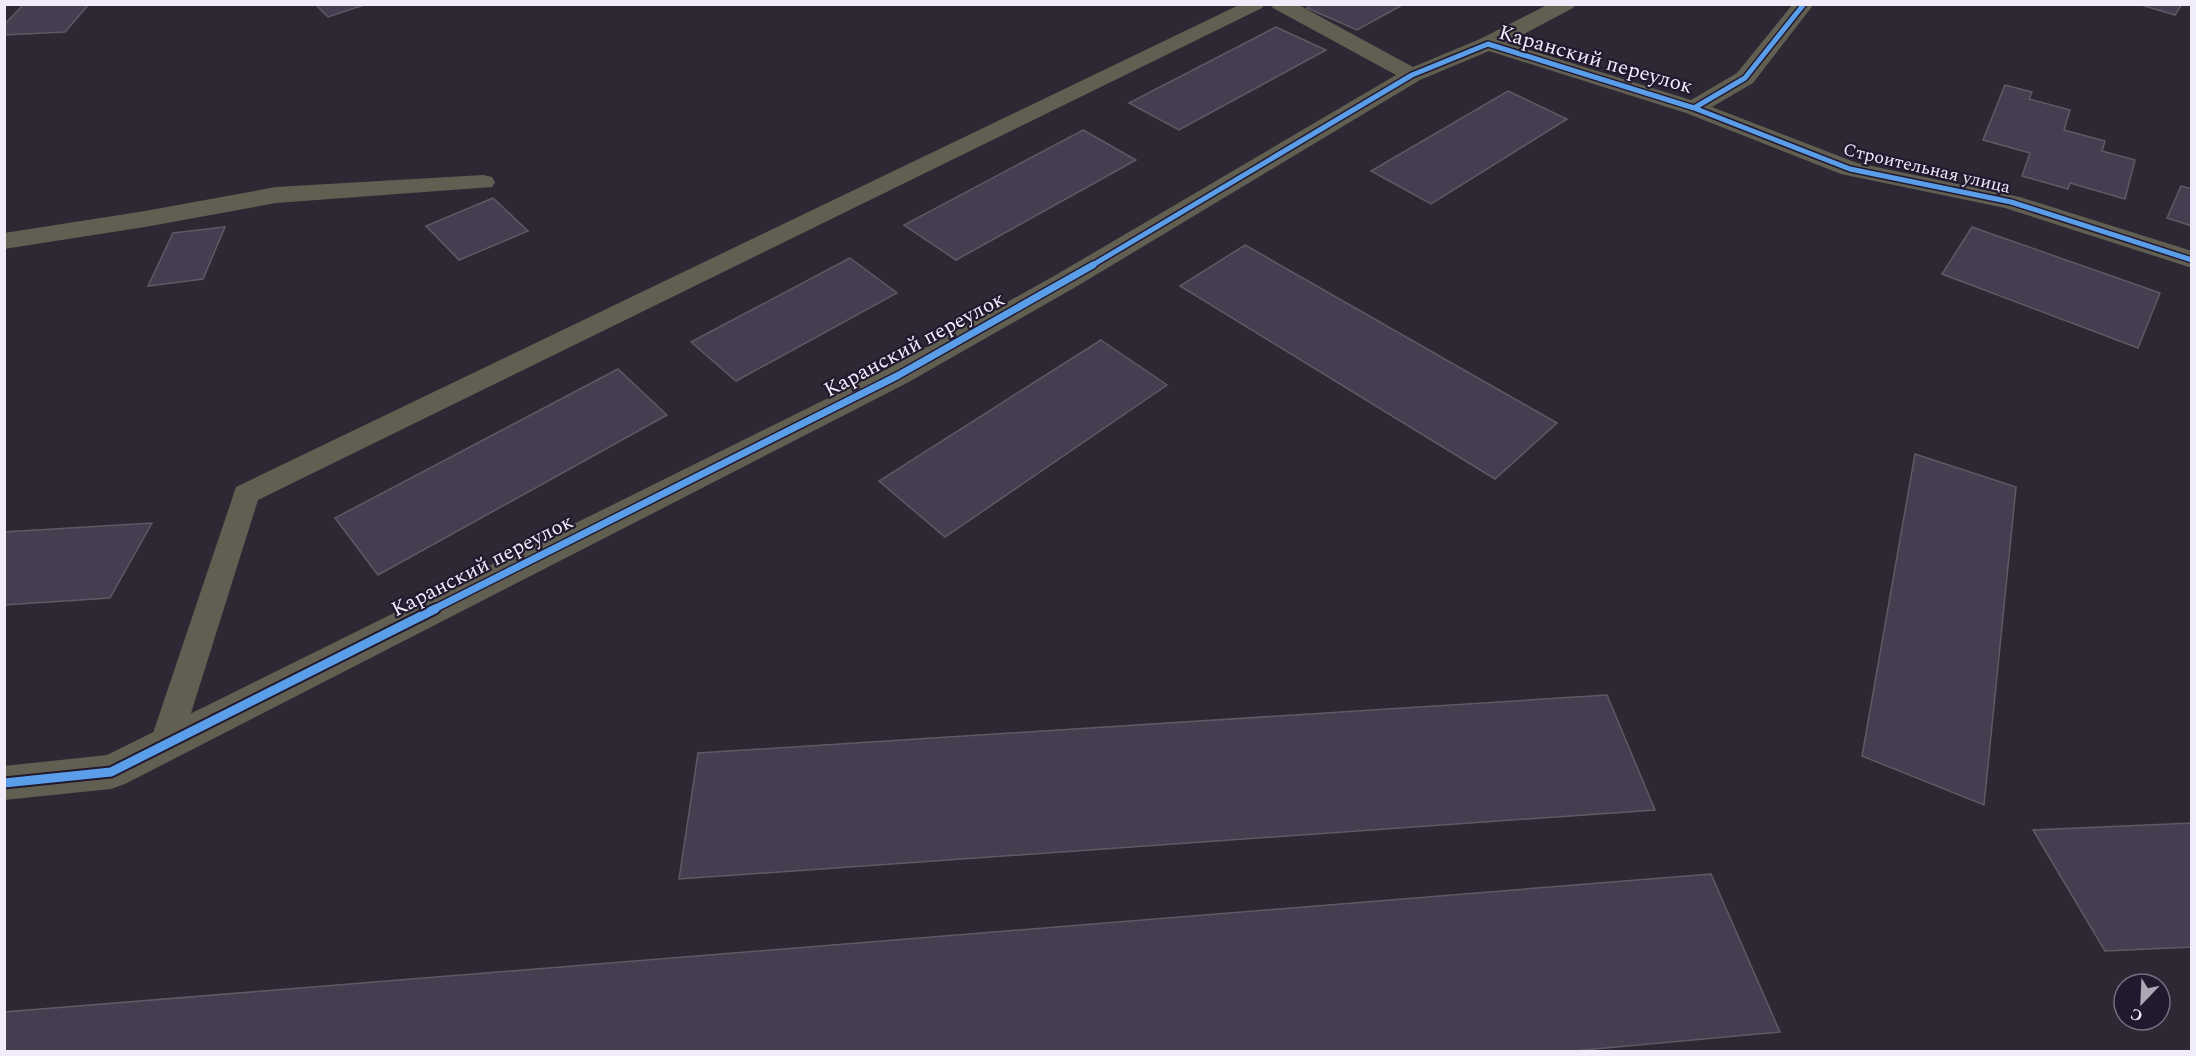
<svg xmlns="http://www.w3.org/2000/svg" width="2196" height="1056" viewBox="0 0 2196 1056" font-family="Spectral,serif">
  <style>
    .building { fill: #463d50; stroke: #5e5a64; stroke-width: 1.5 }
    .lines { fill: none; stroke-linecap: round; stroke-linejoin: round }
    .service { fill: #615f51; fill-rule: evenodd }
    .minor { fill: #615f51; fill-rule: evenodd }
    .cycleway-far2-casing { stroke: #22192e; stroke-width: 8 }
    .cycleway-far1-casing { stroke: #22192e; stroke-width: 10 }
    .cycleway-casing { stroke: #22192e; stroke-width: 13 }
    .cycleway-far2 { stroke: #5a9eea; stroke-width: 5 }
    .cycleway-far1 { stroke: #5a9eea; stroke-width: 7 }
    .cycleway { stroke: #5a9eea; stroke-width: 9 }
    .labels { text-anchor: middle; stroke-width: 4.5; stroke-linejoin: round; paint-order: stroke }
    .far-street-label { font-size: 18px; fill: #f1ecfa; stroke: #22192e }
    .street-label { font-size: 21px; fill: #f1ecfa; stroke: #22192e }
  </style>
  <rect width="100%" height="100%" fill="#2d2833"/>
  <path class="building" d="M24 4H89L65 32 4 35V25Z
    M315 4H367L328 17Z
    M1313 4H1404L1357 30 1307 8Z
    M2138 4H2182L2175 15Z
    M1276 27 1326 50 1179 130 1129 103Z
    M2005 85 2032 92 2029 99 2070 110 2064 130 2105 141 2102 151 2135 160 2125 199 2070 183 2068 189 2022 176 2030 153 1983 140Z
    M1508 91 1567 119 1431 204 1371 171Z
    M1083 130 1136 160 956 260 904 225Z
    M2181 186 2192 189V226L2167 218Z
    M493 198 528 231 459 260 426 226Z
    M225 227 203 279 148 286 173 233Z
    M1972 227 2160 293 2138 348 1942 274Z
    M1245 245 1557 423 1495 479 1180 286Z
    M850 258 897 293 736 381 691 342Z
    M1101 340 1167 385 945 537 879 481Z
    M618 369 667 415 378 575 335 518Z
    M1915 454 2016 487 1984 805 1862 756Z
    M152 523 110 598 4 605V532Z
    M1607 695 1655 810 679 879 698 753Z
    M2192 823V947L2105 951 2033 830Z
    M1711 874 1780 1032 1562 1052H4V1012Z"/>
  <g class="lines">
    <path class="service" d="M1241 4H1265L1262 8 258 500 181 745 177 755 165 759 153 755 149 745 236 487Z"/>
    <path class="minor" d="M1270 4H1297L1413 67 1480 39 1549 4H1576L1573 8 1507 43 1691 100 1737 73 1793 4H1814L1753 83 1712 107 1857 163 2020 197 2192 251V268L2005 208 1841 174 1686 113 1489 51 1420 80 1074 288 907 383 125 784 111 789 4 800V766L107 755 887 369 1054 276 1396 75 1273 8Z
      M483 175 492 177 495 182 492 187 276 203 145 227 4 249V233L145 211 276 187Z"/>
    <defs>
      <path id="cycleway-far2" d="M1694 108 1850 169 2011 202 2192 260
        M1091 266 1412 75 1488 44 1694 108 1745 78 1804 4"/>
      <path id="cycleway-far1" d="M432 610 897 376 1093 265"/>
      <path id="cycleway" d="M4 783 111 772 435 609"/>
    </defs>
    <use href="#cycleway-far2" class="cycleway-far2-casing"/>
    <use href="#cycleway-far1" class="cycleway-far1-casing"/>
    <use href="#cycleway" class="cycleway-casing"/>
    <use href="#cycleway-far2" class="cycleway-far2"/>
    <use href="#cycleway-far1" class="cycleway-far1"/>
    <use href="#cycleway" class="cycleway"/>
  </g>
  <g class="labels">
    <g class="far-street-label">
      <text transform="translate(1927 168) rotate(13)" y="6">Строительная улица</text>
    </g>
    <g class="street-label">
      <text transform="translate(1596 59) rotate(16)" y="7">Каранский переулок</text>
      <text transform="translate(914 344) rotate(-28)" y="7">Каранский переулок</text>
      <text transform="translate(482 565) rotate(-27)" y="7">Каранский переулок</text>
    </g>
  </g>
  <rect width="2196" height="1056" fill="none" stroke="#f1ecfa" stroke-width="12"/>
  <g transform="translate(2142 1002) rotate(203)"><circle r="28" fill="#22192e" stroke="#756d80" stroke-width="1.5"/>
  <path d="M0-4.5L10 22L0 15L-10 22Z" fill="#aca7b4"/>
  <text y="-9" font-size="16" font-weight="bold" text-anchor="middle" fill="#f1ecfa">С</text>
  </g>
</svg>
